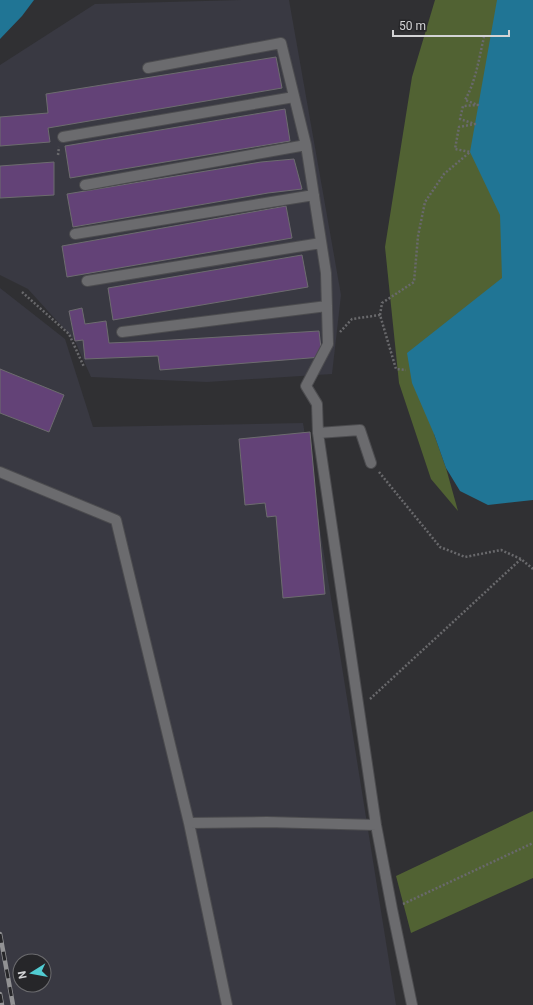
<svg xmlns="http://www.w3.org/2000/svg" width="533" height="1005" viewBox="0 0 533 1005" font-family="Roboto,sans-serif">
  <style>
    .built { fill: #393942; fill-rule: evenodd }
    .green { fill: #516233 }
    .water { fill: #207595 }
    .building { fill: #634277; stroke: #6d6c6f }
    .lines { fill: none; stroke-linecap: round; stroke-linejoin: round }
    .minor-casing { stroke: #4c4c4f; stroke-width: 12 }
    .path { stroke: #69696c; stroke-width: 2.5; stroke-dasharray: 2 2; stroke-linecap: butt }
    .minor { stroke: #6b6b6e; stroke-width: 10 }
    .rail-casing { stroke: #929294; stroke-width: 4.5 }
    .rail { stroke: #262629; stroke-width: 3; stroke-dasharray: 9; stroke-linecap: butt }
  </style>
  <rect width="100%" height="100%" fill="#303033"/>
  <path class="built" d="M241 0H289L341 295 332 374 207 382 91 377 75 341 28 289 0 275V65L95 4Z
    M0 288 65 339 93 427 303 423 396 1005H0ZM20 961H44V985H20Z"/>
  <path class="green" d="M435 0H500L504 213 511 277 434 434 446 468 458 511 431 479 399 383 385 247 412 77Z
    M533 811V878L411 933 396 876Z"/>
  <path class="water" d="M0 0H34L22 16 0 39Z
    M497 0H533V500L488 505 460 491 446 468 434 434 412 383 407 353 502 278 500 215 470 152Z"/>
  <path class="building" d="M276 57 282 88 48 128 50 142 0 146V117L48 113 46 94Z
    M285 109 290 141 70 178 65 146Z
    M294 159 302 189 268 193 73 227 67 194 261 162Z
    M54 162V195L0 198V166Z
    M286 206 292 238 67 277 62 246Z
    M302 255 308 287 113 320 108 288Z
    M82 308 85 324 106 321 109 343 155 341 319 331 322 357 160 370 158 356 85 359 83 340 75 341 69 311Z
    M0 369 64 395 49 432 0 413Z
    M310 432 325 594 283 598 276 516 267 517 265 503 245 505 239 439Z"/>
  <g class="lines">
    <defs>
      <path id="minor" d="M148 68 281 43 306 145 326 273 328 344 306 386 317 404 318 433 376 825 392 909 412 1005
        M63 137 294 97
        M85 185 306 145
        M75 234 314 195
        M87 281 321 243
        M122 332 327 306
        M318 433 360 430 371 463
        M0 472 116 520 189 823 267 822 376 825
        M189 823 227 1005"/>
    </defs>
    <use href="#minor" class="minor-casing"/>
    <path class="path" d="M58 155 59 147
      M22 292 69 334 84 367
      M380 315 382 303 414 282 418 236 425 202 444 174 470 152 455 149 459 127 475 124 460 119 463 106 478 105 465 100C476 81 479 58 484 37
      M340 332 352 319 380 315 396 369 406 370
      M379 472 440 547 465 557 501 550 521 559 533 569
      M370 699 521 559
      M403 904 533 843"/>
    <use href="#minor" class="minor"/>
    <defs>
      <path id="rail" d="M0 934 13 1005
        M0 994 2 1005"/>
    </defs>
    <use href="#rail" class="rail-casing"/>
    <use href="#rail" class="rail"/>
  </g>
  <g transform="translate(32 973) rotate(259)"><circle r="19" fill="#262629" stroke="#6b6b6e"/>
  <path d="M0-3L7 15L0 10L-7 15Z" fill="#51ccd2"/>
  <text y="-6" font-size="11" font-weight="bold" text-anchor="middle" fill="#d3d3d5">N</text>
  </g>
  <path d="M393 30v6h116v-6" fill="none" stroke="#d3d3d5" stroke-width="2"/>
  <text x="399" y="30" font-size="12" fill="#d3d3d5" stroke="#262629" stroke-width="3" paint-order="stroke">50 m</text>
</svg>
